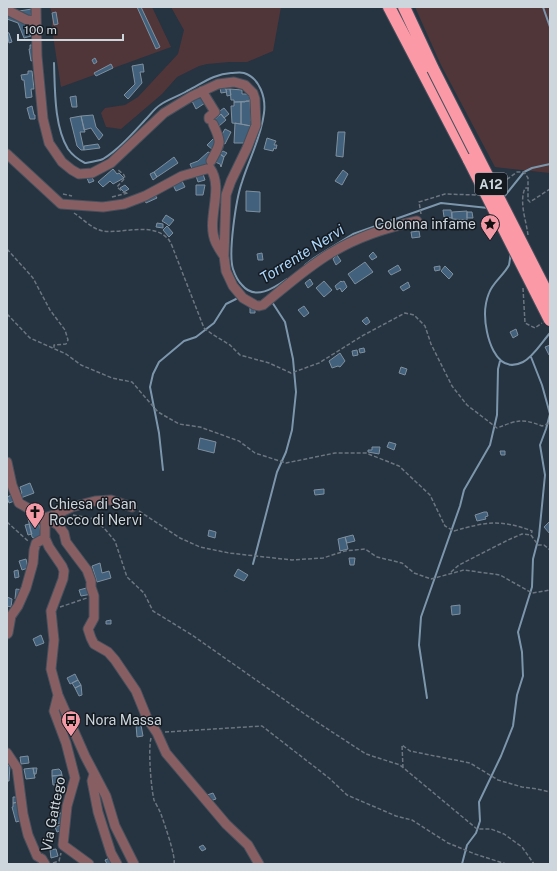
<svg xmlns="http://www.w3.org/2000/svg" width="557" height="871" viewBox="0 0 557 871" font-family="'Public Sans',sans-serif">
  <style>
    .green { fill: #513639 }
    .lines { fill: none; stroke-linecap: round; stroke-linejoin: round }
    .stream { stroke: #7c96ac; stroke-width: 2 }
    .building { fill: #41617c; stroke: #7f8f9e }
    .minor-casing { stroke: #44505c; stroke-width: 11 }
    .highway-casing { stroke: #44505c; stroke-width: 14 }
    .path { stroke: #6b7681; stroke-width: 1.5; stroke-dasharray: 4 2; stroke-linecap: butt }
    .minor { stroke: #875f63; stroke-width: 9 }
    .highway { stroke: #fb99a6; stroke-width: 12 }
    .highway-bridge-casing { stroke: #44505c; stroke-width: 14; stroke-linecap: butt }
    .highway-bridge { stroke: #fb99a6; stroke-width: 12 }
    .labels { text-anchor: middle; stroke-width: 3; stroke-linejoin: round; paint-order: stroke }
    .shield { fill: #141a20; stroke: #969da4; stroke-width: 1 }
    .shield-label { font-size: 13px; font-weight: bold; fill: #cdd5dd }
    .poi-label { font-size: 14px; fill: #cdd5dd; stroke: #141a20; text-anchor: start }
    .street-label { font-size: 14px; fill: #cdd5dd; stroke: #141a20 }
    .water-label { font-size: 15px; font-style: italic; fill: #acd7fd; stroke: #141a20 }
  </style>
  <rect width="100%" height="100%" fill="#263340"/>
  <path class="green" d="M50 7H152L171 47 61 87 52 29V14Z
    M171 7H281L273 51 247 62H229L207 64 199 66 177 77 162 94 121 129 106 127 101 113 105 108 125 105 138 97 178 54 184 30Z
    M415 7H550V173L495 167 441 65Z"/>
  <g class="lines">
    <path class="stream" d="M543 7 550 27
      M54 63C55 89 54 126 68 149 73 156 79 160 85 163 91 162 98 161 103 159 119 149 132 134 145 120 150 115 155 108 160 105 168 99 179 96 187 91 203 83 214 74 231 73 235 73 240 72 244 73 260 78 266 98 264 113 261 138 249 159 242 182 236 199 228 253 233 269 235 275 238 281 242 285 255 301 274 288 287 279
      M503 198 524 172 532 168 550 164
      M488 221 491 214
      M511 253C510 256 510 261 509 265 504 275 493 282 489 293 487 298 485 308 485 314 485 334 495 376 523 362 533 357 542 342 550 333
      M305 265 314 258 353 234 441 203 488 208
      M163 470 159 433 150 387 153 374 159 362 184 341 196 337 214 323 226 304 236 299 239 296
      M253 564 277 472 286 452 292 430 296 392 293 359 285 322 272 302
      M427 698 419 645 421 617 460 506 464 490 490 445 497 415 498 369 500 361
      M462 864 467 845 476 833 480 821 479 802 501 756 513 726 517 695 523 676 522 652 518 632 532 587 533 559 539 536 545 475 540 445 546 429 550 414 542 385 531 357"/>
  </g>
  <path class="building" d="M137 7H141L160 47 156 49Z
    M32 9 31 16 25 18 19 11Z
    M7 12 24 18 31 36 24 38 18 23 7 19Z
    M56 12 58 24 54 25 52 13Z
    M7 32 9 33 12 42 9 43Z
    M30 45H32L33 50 37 59 31 61 29 49H30Z
    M95 58 97 62 94 64 92 60Z
    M111 64 113 68 96 76 94 73Z
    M143 64 144 72H140L142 83 128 99 124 95 135 84 132 66Z
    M28 71H32L34 89H31L32 97 26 98 24 80H22L21 75 28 74Z
    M220 88H225L227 92 221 93Z
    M226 89H230L231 95 227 96Z
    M230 89 242 90V94H249L250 101 234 102V100H231Z
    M203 94 208 101 196 109 192 101Z
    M76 96 77 107H72L70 97Z
    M246 101H250L251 121H254V125L251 126 241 124V102H245Z
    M234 102H241V124L232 123 231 106H234Z
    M32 106 34 115H35V119H30L27 108Z
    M224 108 229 114 224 118 221 114 219 116 217 113Z
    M221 114 226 120 219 126 214 120Z
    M93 115 96 127 103 135 99 140 91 128 84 130 81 116Z
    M81 116 85 132H80L84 150H81L77 146 70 118Z
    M235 123 251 126 246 143H234Z
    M225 129 231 132 225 144 220 142V138Z
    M338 132H345L343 157 336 156Z
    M217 135 213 150 207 145Z
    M267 138 276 141 274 145H277L276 149 274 148 273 151 264 149Z
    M98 144 100 148 84 150V146Z
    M223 151 227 153 224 157 220 154Z
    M208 152 211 153 209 164 193 171 190 164 198 161Z
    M220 154 224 157 221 167 220 164 215 162Z
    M174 157 178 163 157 177 154 172Z
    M113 169 117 174 119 173 124 178 113 184 110 181 103 187 98 182Z
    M343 170 348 174 342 185 335 181Z
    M202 171 205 180 198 182 195 173Z
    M154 172 157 177 153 180 150 174Z
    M91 176 94 181 89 183 87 178Z
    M181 179 185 187 176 191 172 183Z
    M125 185 129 189 124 192 120 188Z
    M196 185H205L203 195H196Z
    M246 191 260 192V212L246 211Z
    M155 195 157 198 146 203 145 200Z
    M443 210H451L452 218 444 217Z
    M467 211V220L452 219V212Z
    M467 212H472L473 218H467Z
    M166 215 174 220 169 226 167 224 162 221Z
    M157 223 163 224V228L156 227Z
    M167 226 173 233 169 237 163 230Z
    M419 231 420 237 412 238 411 232Z
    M373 252 377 257 372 260 369 256Z
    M262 253 263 260H258L257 254Z
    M337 255 341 261 336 265 333 259Z
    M365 262 373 272 355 284 348 274Z
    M398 265 401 270 391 275 388 271Z
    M440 266V270L435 271 434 267Z
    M445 266 453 274 449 279 441 271Z
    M310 279 313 284 308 288 305 283Z
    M324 281 332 290 324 297 316 288Z
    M341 281 342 282 344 281 347 287 342 292 340 288 337 290 335 286Z
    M408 282 410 287 403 291 400 287Z
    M304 306 309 313 304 317 298 310Z
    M250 308H255V313H250Z
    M367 317 370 322 366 325 362 321Z
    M516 329 518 335 513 338 510 332Z
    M550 345V354L549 355 545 347Z
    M364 348 365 352 360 353 359 349Z
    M357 350 358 355 353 356 352 351Z
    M340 353 345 361 340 367 338 366 332 368 329 361Z
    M401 367 407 369 405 375 399 373Z
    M200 438 216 442 214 453 198 449Z
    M389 442 396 444 394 450 387 447Z
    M372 447H380L379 454 368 452V450H372Z
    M500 451H505V455H501Z
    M30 483 34 493 18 499 17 495 22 493 20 487Z
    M324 489V494L315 495 314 490Z
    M14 494 17 500 9 503 7 497Z
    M484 512H487L488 516 485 517 486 519 477 521 475 515Z
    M37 516 41 533 39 539H35L32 537 28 518Z
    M550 521V534L544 527Z
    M29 524 32 534 28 535 25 525Z
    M209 530 216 532 215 538 208 536Z
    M353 535 355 541 347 543 345 537Z
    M345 537 348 549 340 551 338 539Z
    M349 558H355L354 565H350Z
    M26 559 28 568 22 570 19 561Z
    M100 563 102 573 109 571 111 578 97 582 92 566Z
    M238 569 248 575 244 581 234 576Z
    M18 570 19 577 15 578 14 571Z
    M90 587 92 594 81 596 79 590Z
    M16 589 24 590 20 600 15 599Z
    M7 597 12 599 11 607 7 606Z
    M460 605V614L452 615 451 606Z
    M111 620V624H106V621Z
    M41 635 44 643 36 646 33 639Z
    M75 674 78 680 70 684 67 678Z
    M78 680 81 685 75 688 72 683Z
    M81 685 82 695 79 696 75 688Z
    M136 725H141L143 736 137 737Z
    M28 756 29 763 21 764 20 757Z
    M7 765H10L9 781H7Z
    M33 768 35 778 26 779 24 769Z
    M33 768H37L36 774H34Z
    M59 769 61 771 62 775 52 776V770Z
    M62 775 63 784 53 785 52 776Z
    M213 793 216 799 210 801 207 795Z
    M13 797H17L19 802 13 803Z
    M19 802 23 820 16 822 12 807H13V803Z
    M58 805 60 814 53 815 55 806Z
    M61 813 63 821H60L61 823 54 824 51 816Z
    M61 825 62 830 57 832 55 827Z
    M203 845 206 849 202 851 199 847Z
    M56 849 58 856 51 858 50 850Z
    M112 857 115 864H107L105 860Z"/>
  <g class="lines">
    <defs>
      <path id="minor" d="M36 7 37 56 43 119 49 143 62 162 72 170 79 174 92 173 111 163 164 113 192 96 218 84 234 82 245 85 253 93 255 99 256 125 247 148 231 181 226 195 224 256 226 271 233 286 243 298 255 305 259 306 263 305C285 287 307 267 331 253 357 237 388 227 417 221
        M7 10 27 20 36 21
        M202 91 215 112 209 117V119
        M7 154 61 204 103 207 124 204 145 196 182 176 210 168C225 189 205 220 216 243 218 247 221 252 224 256
        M211 161C221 143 222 143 213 124
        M7 462 12 485 19 503 45 518 59 513 72 507 95 501 111 500 132 507
        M45 518V538L49 547 62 566 64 571 63 579 51 611 54 640 51 669 58 695 85 756 106 796 115 826 134 864
        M47 518 58 525 64 533 66 542 87 570 91 581V587L94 596V618L88 629 91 638 94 644 108 652 115 660 136 691 147 718 157 733 166 753 226 824 248 845 259 864
        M7 634 8 633 11 616 18 606 26 588 33 563 34 550 36 543 45 538
        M58 695 54 711 66 743 75 778 67 806 63 845 89 864
        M7 753 17 768 23 814 28 835 37 856 42 859 45 864
        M94 774 92 781 98 812 111 853 117 864"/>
      <path id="highway" d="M389 7 469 160
        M404 7 433 69"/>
    </defs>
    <use href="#minor" class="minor-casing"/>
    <use href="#highway" class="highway-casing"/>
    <path class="path" d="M502 183 517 172H524L528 178V200L530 202 550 189
      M63 194 72 196
      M112 197 128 193 123 192 117 187 125 178 124 175 117 169
      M74 213C83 219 92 229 103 231 123 234 153 221 169 240 171 243 173 248 174 251L204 328 212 334 230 345 240 355 269 363 291 373 319 363 362 336 405 313 414 315 425 326 431 344 452 386 467 405 497 428C518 420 521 418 542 426L550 423
      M421 214 419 202 445 194 476 195
      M528 235C526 220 519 202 525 188H529
      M7 249 33 278 50 310 65 330 68 340 66 344 54 345V349
      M523 288 525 323 535 328 542 323
      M7 314 30 338 66 354 81 365 112 378 132 382 158 412 179 424 200 427 239 441 255 453 286 463 335 453H366L399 466 430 495 445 526 454 531C486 522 500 519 532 531L531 535 538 545H544L550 550
      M139 511 180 538 200 547 229 553 292 560 323 558 345 551 365 549 377 557 402 563 414 573 431 579 464 570 500 575 532 593 550 590
      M73 515 91 518 104 528 115 541 127 577 144 593 153 611 192 635 306 715 366 754 400 765 477 829H491L504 834 522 847 534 864
      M7 522 28 541
      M451 572 459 565 508 540 522 534 531 535
      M60 607 87 598
      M165 732 262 726 329 778 347 795 396 816 412 820 448 843 475 854 506 864
      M151 738C148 749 151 788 154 800 156 804 159 809 161 814 164 823 176 856 174 864
      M403 768 402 745 410 751 470 763 498 780 522 787 537 789 550 792
      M53 863 59 861 61 853"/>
    <use href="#minor" class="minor"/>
    <use href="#highway" class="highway"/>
    <defs>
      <path id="highway-bridge" d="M433 69 550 299
        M469 160 550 320"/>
    </defs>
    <use href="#highway-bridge" class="highway-bridge-casing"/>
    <use href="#highway-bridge" class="highway-bridge"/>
  </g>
  <defs>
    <symbol id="sight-pin" viewBox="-11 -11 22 30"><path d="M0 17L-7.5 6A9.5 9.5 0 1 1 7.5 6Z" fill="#f49aa6" stroke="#141a20"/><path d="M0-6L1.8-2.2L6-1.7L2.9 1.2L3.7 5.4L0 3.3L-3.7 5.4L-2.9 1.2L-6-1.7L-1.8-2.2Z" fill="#111"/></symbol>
    <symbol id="church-pin" viewBox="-11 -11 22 30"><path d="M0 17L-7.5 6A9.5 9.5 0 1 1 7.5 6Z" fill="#f49aa6" stroke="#141a20"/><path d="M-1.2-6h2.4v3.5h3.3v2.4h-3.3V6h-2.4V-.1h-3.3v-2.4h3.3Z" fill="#111"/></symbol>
    <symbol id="bus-pin" viewBox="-11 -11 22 30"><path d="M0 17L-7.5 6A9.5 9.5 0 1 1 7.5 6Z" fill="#f49aa6" stroke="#141a20"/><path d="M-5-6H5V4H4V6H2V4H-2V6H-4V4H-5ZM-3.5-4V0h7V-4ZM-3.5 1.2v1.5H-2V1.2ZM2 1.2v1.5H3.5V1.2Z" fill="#111"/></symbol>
  </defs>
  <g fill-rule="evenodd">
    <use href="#sight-pin" x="479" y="213" width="22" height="30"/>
    <use href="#church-pin" x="24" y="501" width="22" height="30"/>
    <use href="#bus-pin" x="60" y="709" width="22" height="30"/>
  </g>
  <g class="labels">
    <rect class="shield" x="475" y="173" width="32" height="22" rx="3"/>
    <g class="shield-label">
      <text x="491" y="189">A12</text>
    </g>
    <g class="poi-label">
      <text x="476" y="229" text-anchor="end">Colonna infame</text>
      <text x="49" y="509">Chiesa di San<tspan x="49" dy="16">Rocco di Nervi</tspan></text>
      <text x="85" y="725">Nora Massa</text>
    </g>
    <g class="street-label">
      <text transform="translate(53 814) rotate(-79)" y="5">Via Gattego</text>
    </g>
    <g class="water-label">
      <text transform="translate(302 254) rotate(-32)" y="5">Torrente Nervi</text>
    </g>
  </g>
  <rect width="557" height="871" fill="none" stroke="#cdd5dd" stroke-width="16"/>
  <path d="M18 34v6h105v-6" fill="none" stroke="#cdd5dd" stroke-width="2"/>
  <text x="24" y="34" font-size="12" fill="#cdd5dd" stroke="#141a20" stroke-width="3" paint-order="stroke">100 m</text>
</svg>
